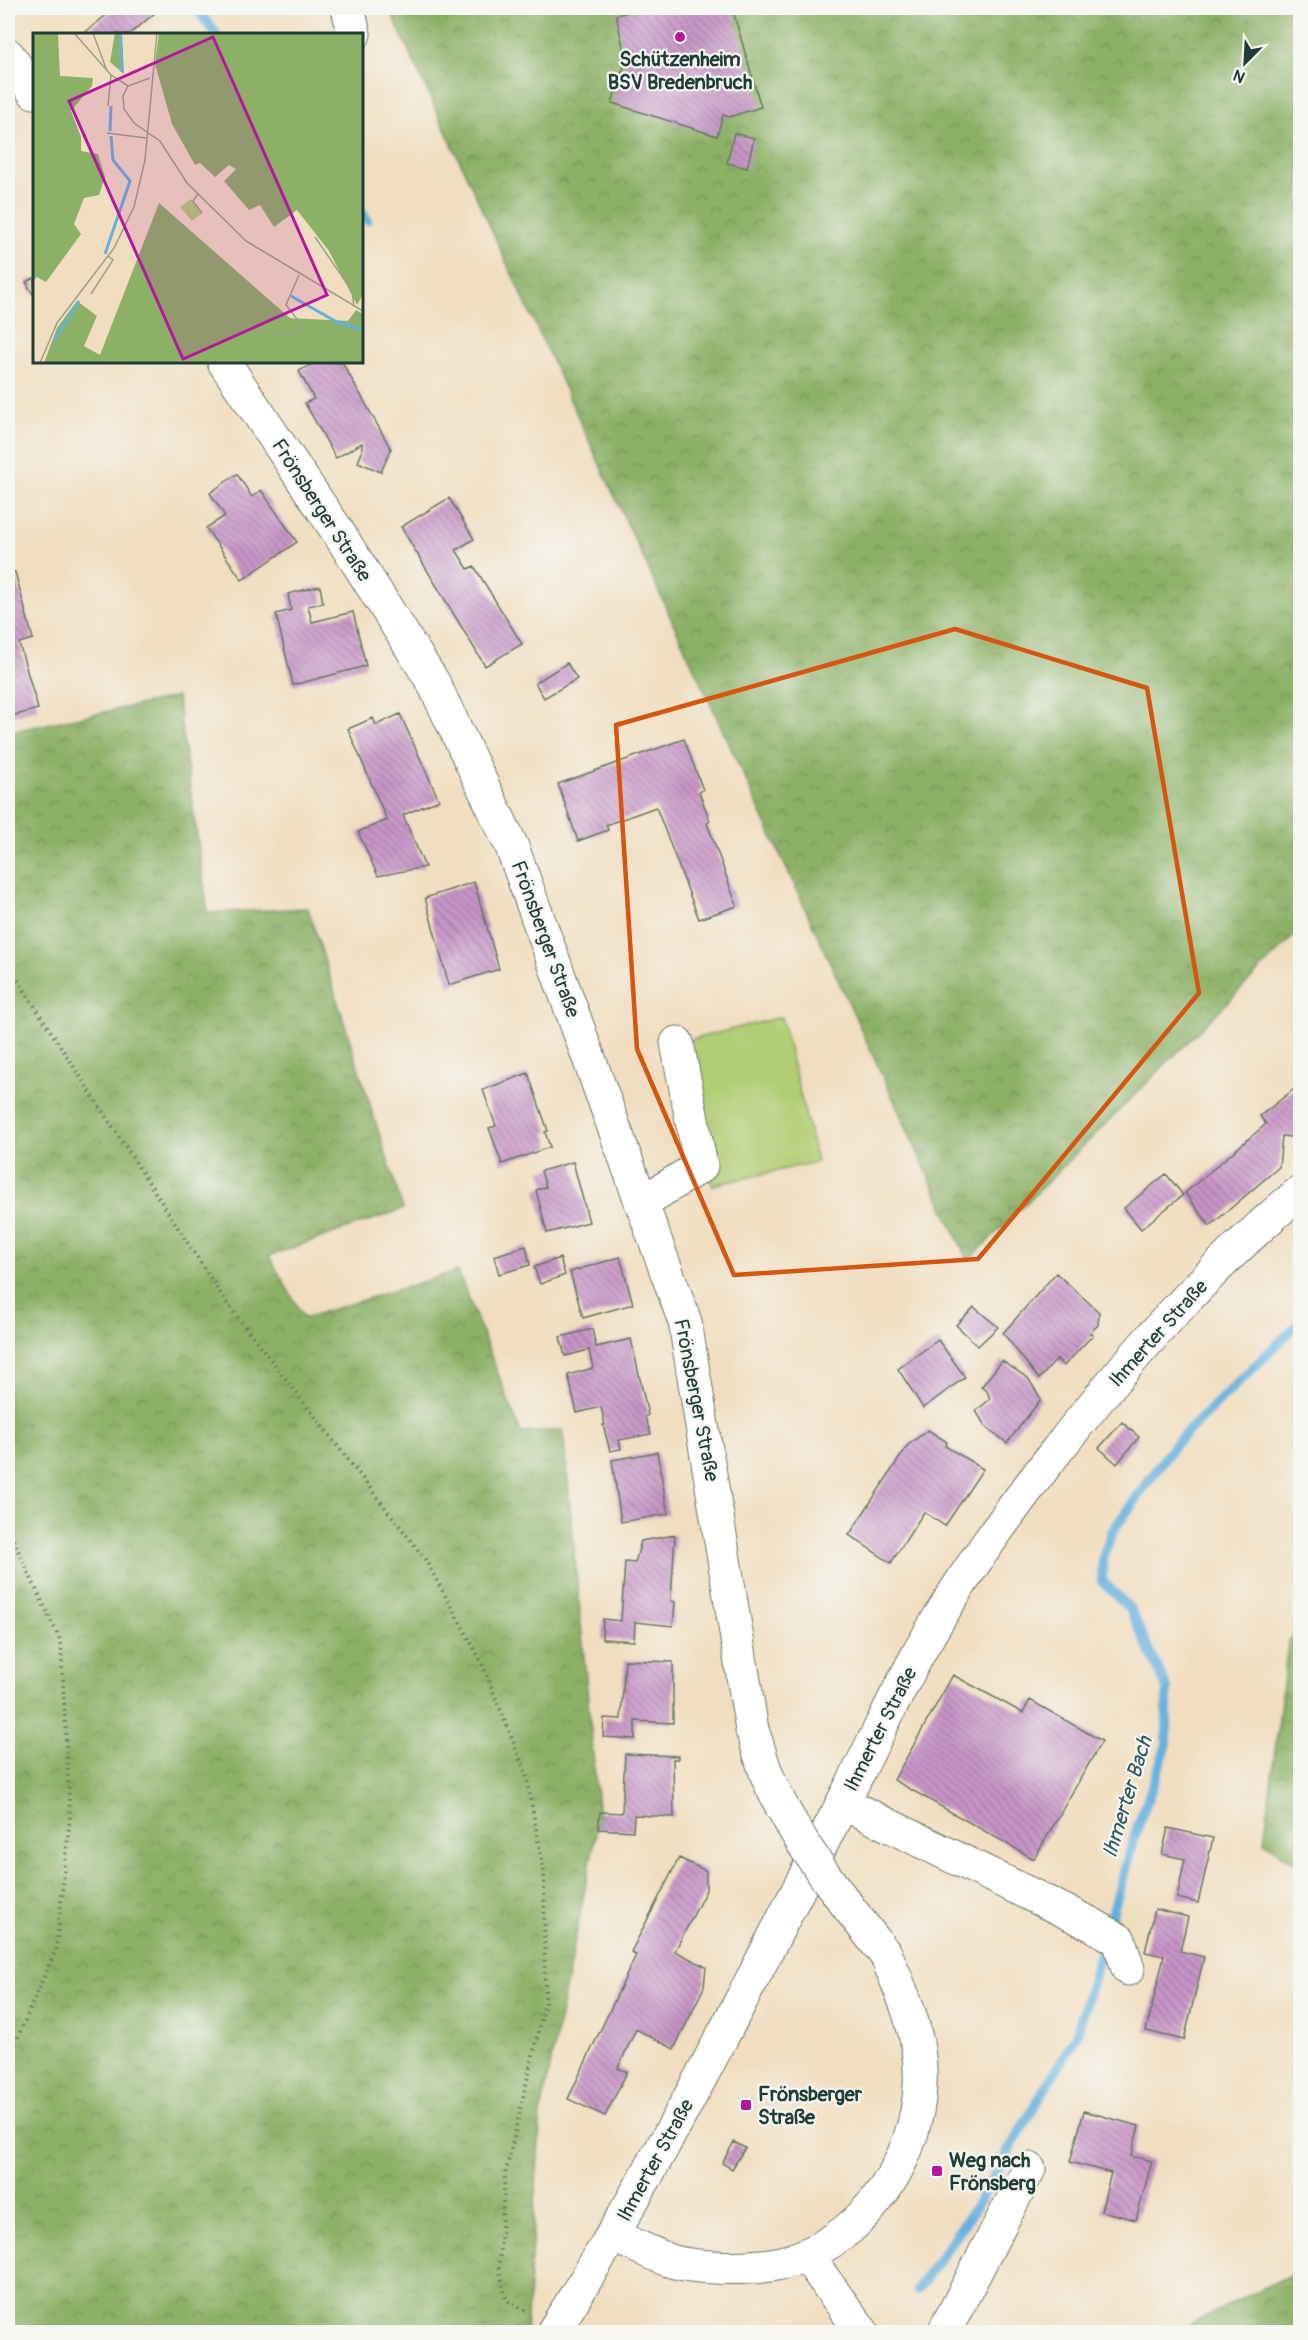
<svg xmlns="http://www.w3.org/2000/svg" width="1308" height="2340" viewBox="0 0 1308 2340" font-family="Pangolin,sans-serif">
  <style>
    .forest { fill: url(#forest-crowns); stroke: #56774d; stroke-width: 1.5 }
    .pitch { fill: #b1ce75; stroke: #688654; stroke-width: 1.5 }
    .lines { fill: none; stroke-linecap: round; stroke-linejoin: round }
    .stream { stroke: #65b1de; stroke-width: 10 }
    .building { fill: url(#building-back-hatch) }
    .minor-casing { stroke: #687565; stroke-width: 35 }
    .major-casing { stroke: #687565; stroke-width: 35 }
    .path { stroke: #687565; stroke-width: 4; stroke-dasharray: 1.5 4.5; stroke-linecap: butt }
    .minor { stroke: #fff; stroke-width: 33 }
    .major { stroke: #fff; stroke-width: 33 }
    .minor-bridge-casing { stroke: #687565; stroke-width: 35; stroke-linecap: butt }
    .minor-bridge { stroke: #fff; stroke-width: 33 }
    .marked { fill: none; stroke: #d45610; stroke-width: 4.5; stroke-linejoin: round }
    .poi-dot { fill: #b5179e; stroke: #f6f6f2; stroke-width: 2 }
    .labels { text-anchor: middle; stroke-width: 4.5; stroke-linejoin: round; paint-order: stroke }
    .poi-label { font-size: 20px; font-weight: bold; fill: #1f3d34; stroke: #f6f6f2; text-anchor: start }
    .street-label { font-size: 20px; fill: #1f3d34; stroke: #f6f6f2 }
    .water-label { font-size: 21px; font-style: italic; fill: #305a5e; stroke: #f6f6f2 }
    .inset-river { fill: none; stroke: #65b1de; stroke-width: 3 }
    .inset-road { fill: none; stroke: #9d9e88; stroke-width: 1.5 }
    .view { fill: #b5179e; fill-opacity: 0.15; stroke: #b5179e; stroke-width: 3 }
    .inset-edge { fill: none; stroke: #1f3d34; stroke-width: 3 }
  </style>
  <defs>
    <pattern id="forest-crowns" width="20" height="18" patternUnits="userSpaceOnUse" patternTransform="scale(1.5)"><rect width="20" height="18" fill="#8cb166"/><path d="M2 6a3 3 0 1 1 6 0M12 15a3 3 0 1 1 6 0" fill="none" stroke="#729155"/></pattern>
    <pattern id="building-back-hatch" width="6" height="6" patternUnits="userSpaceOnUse" patternTransform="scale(1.5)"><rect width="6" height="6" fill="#c794c6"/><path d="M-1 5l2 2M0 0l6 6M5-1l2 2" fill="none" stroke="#a17aa2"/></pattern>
  </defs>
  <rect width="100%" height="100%" fill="#f6f6f2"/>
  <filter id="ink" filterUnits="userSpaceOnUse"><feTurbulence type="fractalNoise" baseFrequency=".0167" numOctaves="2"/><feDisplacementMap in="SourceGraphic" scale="12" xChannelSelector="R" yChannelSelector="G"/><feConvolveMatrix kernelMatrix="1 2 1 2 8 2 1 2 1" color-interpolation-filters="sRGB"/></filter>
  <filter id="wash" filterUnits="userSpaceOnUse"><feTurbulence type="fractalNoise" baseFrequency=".008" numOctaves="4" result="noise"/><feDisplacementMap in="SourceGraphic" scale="24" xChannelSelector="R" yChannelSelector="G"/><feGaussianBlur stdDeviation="1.35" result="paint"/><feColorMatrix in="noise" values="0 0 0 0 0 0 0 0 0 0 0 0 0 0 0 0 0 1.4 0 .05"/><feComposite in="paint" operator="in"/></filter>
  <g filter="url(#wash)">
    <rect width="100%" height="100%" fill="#f1dec0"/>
    <path class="forest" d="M389 8H1300V930L968 1261Z
      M177 697 208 913 308 908 403 1209 269 1256 304 1318 458 1271 521 1433 563 1430 599 1818 541 2112 526 2332H8V732Z
      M1300 1628V1866L1264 1842 1288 1642Z
      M1300 2270V2332H1174Z"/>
    <path class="pitch" d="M781 1017 817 1162 713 1185 677 1043Z"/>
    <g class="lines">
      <path class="stream" d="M196 8 216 34
        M362 213 367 220
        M917 2290 975 2208 1076 2036 1136 1832 1167 1744V1688L1130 1609 1102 1581 1103 1558 1112 1532 1175 1444 1300 1322"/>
    </g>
    <g id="blocks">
      <path class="building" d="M115 8H151L156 12 130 34H83Z
        M644 8H704L706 14 732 8 761 107 729 117 723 115 717 136 612 103 626 60 616 15Z
        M734 133 754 138 747 168 727 163Z
        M34 278V296L26 282Z
        M316 362H342L391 449 381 472 358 462 362 452V443L336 458 305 403 314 399 299 371Z
        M237 474 252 497 261 490 297 542 242 580 206 528 225 516 210 493Z
        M449 498 474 539 456 550 468 569 474 566 522 644 485 666 401 527Z
        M15 572 33 639 19 643 38 709 8 717V574Z
        M320 586 323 603 308 606 312 622 353 612 366 666 293 685 276 614 291 610 288 594Z
        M567 663 577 679 544 698 535 683Z
        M400 714 439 800 403 815 425 867 378 876 358 832 387 820 348 729 373 718 376 725Z
        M684 739 703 790 699 792 710 821 707 823 737 906 699 919 656 807 606 825 608 830 578 841 558 784Z
        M474 882 499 969 449 985 425 898Z
        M528 1073 548 1131 545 1132 550 1147 502 1164 489 1128 496 1126 483 1090Z
        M1298 1086 1300 1089V1138L1282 1136 1279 1167 1210 1226 1185 1193 1266 1124 1260 1116Z
        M573 1162 589 1222 547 1233 536 1190 546 1187 541 1171Z
        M1166 1174 1183 1195 1141 1229 1124 1208Z
        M526 1246 530 1265 499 1274 494 1256Z
        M620 1257 633 1304 583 1318 570 1272Z
        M560 1258 565 1275 540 1284 534 1267Z
        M1056 1273 1099 1312 1098 1325 1090 1333 1093 1335 1064 1366 1057 1359 1039 1379 1003 1333Z
        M974 1307 998 1327 978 1346 956 1325Z
        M592 1329 596 1347 631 1339 648 1415 645 1417 651 1434 619 1440 621 1449 610 1451 603 1425H605L601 1407 577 1413 568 1375 593 1368 589 1350 565 1356 560 1337Z
        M938 1340 965 1377 923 1408 898 1369Z
        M1002 1361 1028 1378 1041 1399 1007 1443 985 1426 976 1411 990 1399 987 1391 981 1387Z
        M1122 1422 1139 1437 1117 1464 1099 1448Z
        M928 1430 947 1442 945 1446 983 1469 945 1526 924 1512 891 1563 849 1535 908 1445Z
        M657 1452 668 1514 621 1522 612 1460Z
        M675 1535 671 1601 675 1602 673 1626 635 1622 634 1641 602 1639 603 1619 621 1621 625 1562 635 1563 641 1541Z
        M625 1660 673 1662V1723L635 1721V1739L603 1737 604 1718 621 1719Z
        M953 1675 1023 1713 1030 1700 1102 1741 1034 1859 894 1780Z
        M625 1754 678 1756V1759H673L674 1817 634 1815 633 1831 598 1829 600 1812 622 1813Z
        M1168 1828 1213 1838 1198 1903 1177 1898 1185 1859 1162 1854Z
        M679 1858 706 1871V1890L675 1951 706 1967 704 1987 674 2049 636 2029 618 2068 627 2072 605 2116 568 2099 636 1955 631 1952Z
        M1155 1909 1188 1917 1180 1951 1204 1957 1184 2040 1146 2031 1164 1956 1145 1952Z
        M1084 2111 1139 2126 1131 2156 1152 2161 1136 2220 1101 2211 1111 2173 1070 2162Z
        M734 2142 745 2148 732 2169 722 2163Z"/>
    </g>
  </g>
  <g filter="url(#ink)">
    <use href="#blocks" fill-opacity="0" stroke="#687565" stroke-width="1.5"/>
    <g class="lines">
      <defs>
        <path id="minor" d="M348 8 354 34
          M8 55 34 92
          M224 362 338 532 433 682 512 847 685 1322 752 1730
          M641 1203 701 1166 677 1043
          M843 1803 1091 1924 1119 1940 1128 1969
          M614 2236C632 2244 650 2253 668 2260 691 2268 738 2269 763 2266 863 2255 934 2146 918 2049 913 2016 899 1986 886 1955
          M807 2256 862 2332
          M944 2332 1029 2169"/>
        <path id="major" d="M553 2332C660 2164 750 1984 841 1806 870 1751 895 1694 926 1640 962 1576 1006 1516 1051 1458 1126 1362 1206 1270 1300 1192"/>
      </defs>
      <use href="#minor" class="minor-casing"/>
      <use href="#major" class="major-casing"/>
      <path class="path" d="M8 965 226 1302 425 1559 481 1661 526 1774 544 1873 545 2003 505 2175 499 2267 506 2300 526 2311
        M8 1529 61 1642 70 1817 56 1949 8 2060"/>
      <use href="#minor" class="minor"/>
      <use href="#major" class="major"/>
      <defs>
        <path id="minor-bridge" d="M752 1730C759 1748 763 1769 772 1787 801 1849 844 1902 886 1955"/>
      </defs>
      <use href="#minor-bridge" class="minor-bridge-casing"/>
      <use href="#minor-bridge" class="minor-bridge"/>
    </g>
  </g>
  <path class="marked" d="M955 629 1147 688 1199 993 978 1259 734 1275 637 1049 616 725Z"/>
  <g class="poi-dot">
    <circle cx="680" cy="37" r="6"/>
    <rect x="740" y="2099" width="12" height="12" rx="3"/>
    <rect x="931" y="2165" width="12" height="12" rx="3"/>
  </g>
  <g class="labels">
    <g class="poi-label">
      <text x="680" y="66" text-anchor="middle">Schützenheim<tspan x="680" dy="23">BSV Bredenbruch</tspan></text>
      <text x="758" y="2101">Frönsberger<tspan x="758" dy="23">Straße</tspan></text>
      <text x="949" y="2167">Weg nach<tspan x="949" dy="23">Frönsberg</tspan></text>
    </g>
    <g class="street-label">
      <text transform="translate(322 510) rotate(57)" y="7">Frönsberger Straße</text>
      <text transform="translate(546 939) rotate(70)" y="7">Frönsberger Straße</text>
      <text transform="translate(1158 1333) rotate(-48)" y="7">Ihmerter Straße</text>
      <text transform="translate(697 1400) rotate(79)" y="7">Frönsberger Straße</text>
      <text transform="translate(880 1729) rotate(-63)" y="7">Ihmerter Straße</text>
      <text transform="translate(655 2160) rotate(-61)" y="7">Ihmerter Straße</text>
    </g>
    <g class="water-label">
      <text transform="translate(1127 1797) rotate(-73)" y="7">Ihmerter Bach</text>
    </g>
  </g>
  <g transform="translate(33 33)">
    <rect width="330" height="330" fill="#f1dec0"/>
    <path d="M0 0 25 1 27 43 60 45 59 53 38 78 48 104V118L65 121 72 144 66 162 51 165 41 191 48 201 13 249 4 244 0 247ZM82 0H89L91 41 77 29ZM126 0H330V261L324 272 296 218 264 177 241 194 227 172 216 177 191 148 203 136 196 132 182 144 167 130 162 132 139 91 122 31ZM126 170 257 285 315 288 323 277 330 281V330H11L24 295 44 268 64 283 51 313 67 322Z" fill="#8cb166"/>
    <path d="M158 166 169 180 159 188 147 174Z" fill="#b1ce75"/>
    <path class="inset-river" d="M87 0 89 39M77 98 78 73M72 221 97 148 80 127 78 103M258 263 304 289 330 297M21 307 46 268"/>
    <path class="inset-road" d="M41 0 78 42 95 53M60 0 74 38M117 45 95 53 90 63 91 76 101 90 127 108 154 150 213 208 330 278M75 73 78 42M74 100 113 105M165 161 160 168 169 180M282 204 319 258 321 274M58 261 80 227 75 223M225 297 247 301 268 298 267 290 253 272 266 242M7 330 24 290 81 215 101 174 112 127 124 0"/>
    <path class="view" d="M180 4 294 262 150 326 36 68Z"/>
    <rect width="330" height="330" class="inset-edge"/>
  </g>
  <rect width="1308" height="2340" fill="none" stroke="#f6f6f2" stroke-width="30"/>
  <g transform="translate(1245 63) rotate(204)" stroke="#f6f6f2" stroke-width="4.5" paint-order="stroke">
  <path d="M0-4.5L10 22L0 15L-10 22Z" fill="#1f3d34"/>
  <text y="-9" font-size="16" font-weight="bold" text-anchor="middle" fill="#1f3d34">N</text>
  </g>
</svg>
